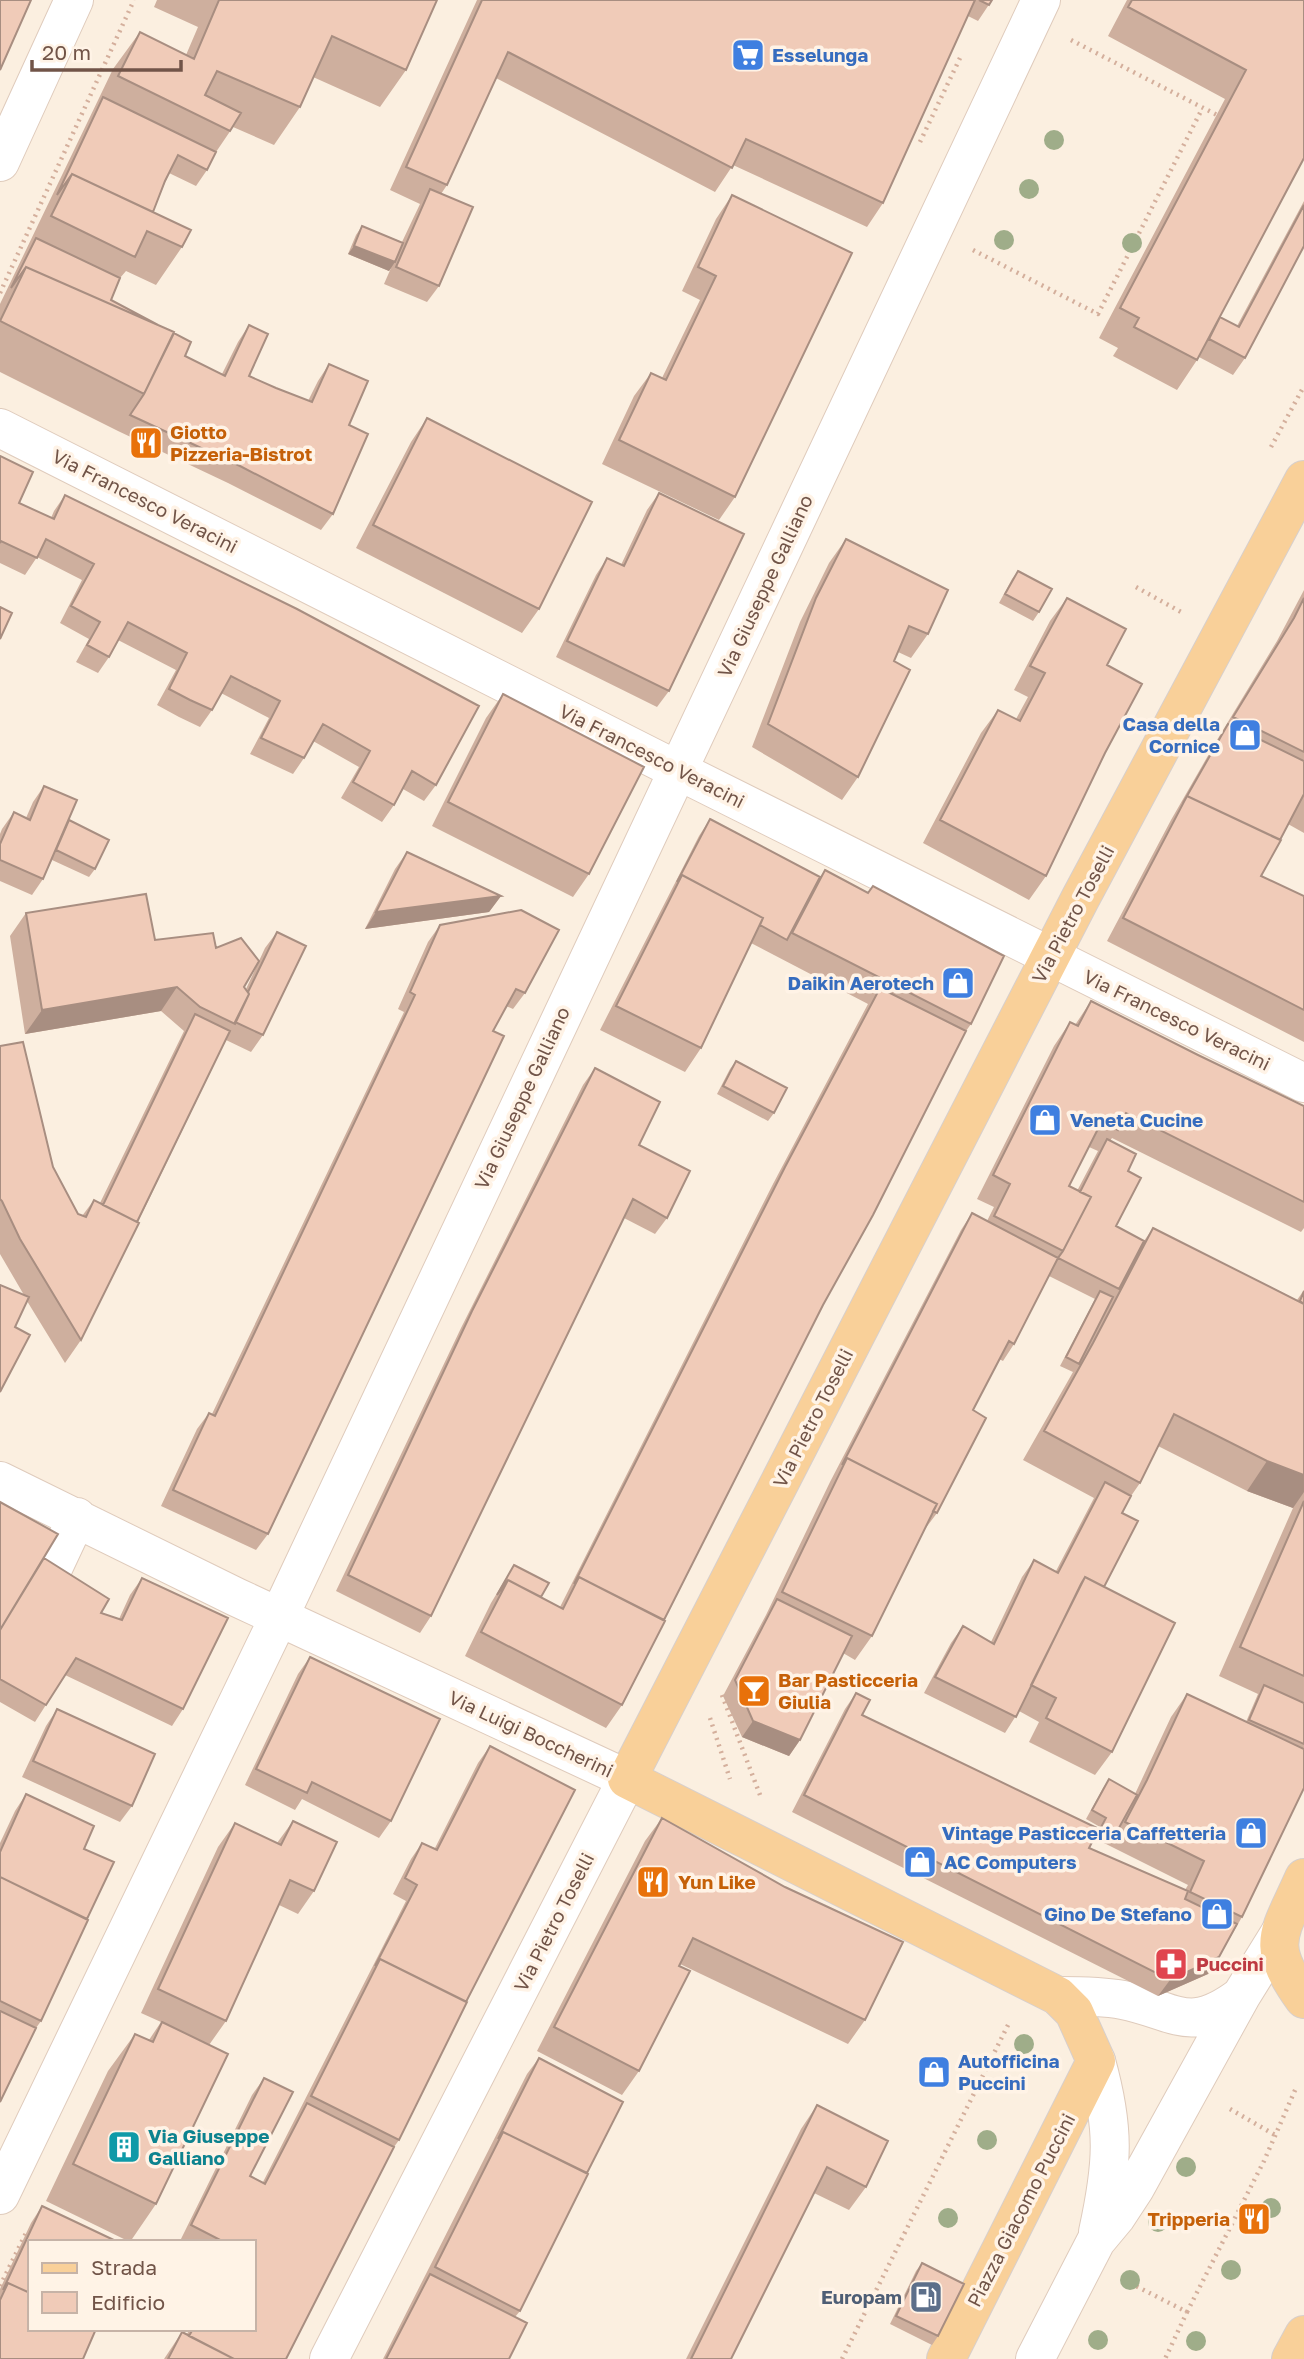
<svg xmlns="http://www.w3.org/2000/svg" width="1304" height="2359" viewBox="0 0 1304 2359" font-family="'Golos Text',sans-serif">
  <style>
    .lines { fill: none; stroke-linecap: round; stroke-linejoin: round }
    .minor-casing { stroke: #dfcbbc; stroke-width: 40 }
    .major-casing { stroke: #d7cfcc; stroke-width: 40 }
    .path { stroke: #d4af9c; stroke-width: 4.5; stroke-dasharray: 2 5; stroke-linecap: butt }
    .minor { stroke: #fff; stroke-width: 38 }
    .major { stroke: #f9d099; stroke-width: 38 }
    .tree { fill: #9fad89 }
    .wall { fill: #ceaf9e; fill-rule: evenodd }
    .shaded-wall { fill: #a88e81 }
    .building { fill: #f0cbb8; stroke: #a88e81; stroke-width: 2 }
    .labels { text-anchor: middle; stroke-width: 7; stroke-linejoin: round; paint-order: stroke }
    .shop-label { font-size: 19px; font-weight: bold; fill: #366cbe; stroke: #fff3e6; text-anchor: start }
    .food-label { font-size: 19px; font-weight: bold; fill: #c56008; stroke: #fff3e6; text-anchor: start }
    .street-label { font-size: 19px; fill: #715448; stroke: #fff3e6 }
    .health-label { font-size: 19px; font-weight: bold; fill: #be3a42; stroke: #fff3e6; text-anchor: start }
    .culture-label { font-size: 19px; font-weight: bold; fill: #0d838f; stroke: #fff3e6; text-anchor: start }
    .service-label { font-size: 19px; font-weight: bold; fill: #4e5e75; stroke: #fff3e6; text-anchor: end }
  </style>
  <rect width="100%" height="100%" fill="#fbefe0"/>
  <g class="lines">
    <defs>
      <path id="minor" d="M0 162 74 0
        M0 428 677 770 1304 1083
        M0 1481 236 1597 627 1779 329 2359
        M46 1583 77 1517
        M1058 1996C1079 1996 1102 1996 1123 2000 1177 2011 1189 2035 1241 1996
        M1096 2061C1115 2129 1113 2163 1098 2232
        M0 2195 279 1617 1041 0
        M1035 2359 1096 2241 1116 2217 1135 2188 1241 1996 1280 1933"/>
      <path id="major" d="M1304 1878C1279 1935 1264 1943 1304 1999
        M946 2359 1096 2061 1074 2012 1058 1996 627 1779 1080 899 1304 480
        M1291 2359 1304 2335"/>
    </defs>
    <use href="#minor" class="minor-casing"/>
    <use href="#major" class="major-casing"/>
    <path class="path" d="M1071 40 1217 115
      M920 142 960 58
      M973 250 1098 314 1202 109
      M0 293 134 0
      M1271 447 1304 386
      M1136 587 1181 612
      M722 1695 760 1795
      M710 1718 730 1779
      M1230 2109 1275 2135
      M1124 2280 1187 2312 1165 2359
      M0 2286 26 2233
      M1187 2312 1264 2161 1296 2088
      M842 2359 1010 2021"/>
    <use href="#minor" class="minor"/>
    <use href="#major" class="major"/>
  </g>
  <g class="tree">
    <circle cx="1054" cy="140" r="10"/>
    <circle cx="1029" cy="189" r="10"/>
    <circle cx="1004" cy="240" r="10"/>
    <circle cx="1132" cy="243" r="10"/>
    <circle cx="1024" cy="2044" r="10"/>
    <circle cx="987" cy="2140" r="10"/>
    <circle cx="1186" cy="2167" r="10"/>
    <circle cx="1271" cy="2208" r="10"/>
    <circle cx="948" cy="2218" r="10"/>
    <circle cx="1158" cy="2222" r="10"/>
    <circle cx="1231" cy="2270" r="10"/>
    <circle cx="1130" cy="2280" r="10"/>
    <circle cx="1098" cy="2340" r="10"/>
    <circle cx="1196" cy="2341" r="10"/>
  </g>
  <path class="wall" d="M157 0H437L406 70 380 107 313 77 300 107 274 145 233 127 216 152 207 170 196 186 169 173 153 212 182 247 156 285 126 271 120 278 111 300 174 333 185 356 222 374 238 342 249 325V376L276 388 308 401 318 381 329 364 349 425 333 514 321 530 228 483 118 431 0 372V304L113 69 140 32 186 55 198 27 154 7Z
    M477 0H992L978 21 968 16 883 203 867 227 733 165 715 192 496 78 447 185 441 194 439 286 427 302 384 284 391 268 389 271 348 254 356 235 362 226 402 242 420 204 390 190Z
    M1127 0H1304L1220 317 1237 326 1304 201V246L1245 358 1233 375 1199 357 1177 390 1113 356 1118 348 1099 338 1225 99 1108 36Z
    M732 195 735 497 719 520 602 464 634 396 651 373 662 378 700 300 682 291 716 219Z
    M427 418 539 609 522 633 356 548 411 442Z
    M0 456 19 503 51 518 54 511 65 495 436 785 424 801 403 789 394 805 382 822 341 798 359 767 313 741 304 758 293 774 250 754 269 718 221 693 212 710 200 727 179 717 157 705 176 670 118 640 109 657 98 673 76 662 89 639 60 623 82 580 37 557 25 575 0 563Z
    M659 493 669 691 657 707 556 657 596 575 607 558 621 565 647 510Z
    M846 539 928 634 911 658 898 652 894 661 858 777 842 800 752 747 800 622 829 563Z
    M1018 571 1039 612 1033 621 999 603 1012 579Z
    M1304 590V833L1288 824 1261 876 1304 896V1042L1107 941 1171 820 1217 740 1277 641Z
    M1067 598 1107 665 1105 753 1046 876 1029 900 923 843 981 733 998 710 1016 719 1028 697 1014 690 1050 621Z
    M503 694 589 874 573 897 432 826 486 718Z
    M44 786 69 820 95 869 89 877 52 860 43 879 32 895 0 881V834L2 829 14 812 26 818 33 802Z
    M710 819 820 877 825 870 971 1024 966 1031 777 1394 622 1705 606 1728 465 1656 491 1603 514 1565 541 1597 560 1607 773 1184 868 1004 751 943 701 1048 685 1072 600 1030 699 836Z
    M407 852 501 896 489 912 365 929 395 869Z
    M26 913 155 940 216 948 246 989 265 948 277 932 263 1035 251 1052 226 1040 81 1340 65 1363 27 1301 15 1327 0 1285 24 1295 0 1254V1046L53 1167 78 1214 82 1216 94 1200 100 1203 184 1031 161 1011 25 1034 10 936Z
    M440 925 525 993 513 1009 506 1006 493 1031 268 1534 256 1550 161 1506 197 1429 209 1413 212 1414 404 1012 398 1009 428 942Z
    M1091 1001 1198 1055 1304 1106V1228L1301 1232 1112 1138 1110 1141 1128 1171 1116 1226 1144 1241 1153 1228 1297 1300 1304 1290V1788L1242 1917 1219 1957 1208 1974 1158 1996 792 1812 845 1709 856 1693 862 1715 1099 1829 1100 1827 1086 1819 1103 1788 1109 1779 1135 1794 1171 1717 1187 1694 1246 1722 1258 1694 1219 1676 1293 1508 1247 1491 1158 1446 1140 1483 1131 1496 1122 1513 1104 1587 1112 1752 1095 1775 1029 1742 1039 1722 1019 1711 1005 1733 924 1693 951 1643 963 1626 991 1642 1022 1577 1034 1560 1056 1571 1094 1498 1023 1460 1073 1372 1060 1366 1095 1299 1049 1276 1014 1344 1003 1361 999 1359 973 1410 937 1513 925 1529 872 1636 855 1660 843 1653 800 1740 789 1756 742 1737 723 1696 766 1615 830 1482 961 1230 972 1213 987 1221 994 1207 977 1199 1054 1046 1070 1022 1075 1025ZM1089 1147 1098 1151 1077 1191 1069 1186ZM1094 1838 1188 1885 1185 1890 1089 1848Z
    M736 1061 774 1113 768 1121 717 1094 730 1069Z
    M595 1068 639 1145 667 1218 655 1234 624 1218 431 1616 420 1633 336 1591 461 1328 583 1085Z
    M0 1502 44 1558 101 1613 119 1619 130 1595 142 1578 183 1709 172 1726 65 1675 35 1722 0 1702Z
    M310 1657 391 1821 379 1838 302 1799 295 1810 245 1785 298 1674Z
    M57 1709 132 1806 120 1822 22 1777 46 1726Z
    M490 1746 466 2002 399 2140 394 2147 286 2359H164L182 2332 187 2334 190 2329H254V2242L180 2241 252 2095 264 2078 250 2176 263 2182 406 1901 393 1894 411 1859 422 1843 435 1848 478 1763Z
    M26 1794 84 1849 87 1919 41 2021 36 2028 0 2102V1843L15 1811Z
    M662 1818 865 2020 848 2044 680 1964 639 2071 622 2095 537 2051 645 1841Z
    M293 1821 314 1891 298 1914 279 1905 226 2021 209 2045 156 2204 130 2242 46 2201 108 2071 135 2034 149 2040 161 2022 141 2013 218 1847 235 1823 277 1843Z
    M539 2058 587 2173 520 2311 515 2317 509 2359H383L527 2074Z
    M817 2105 866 2187 849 2210 814 2193 731 2359H686L801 2129Z
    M42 2206 0 2359V2289L31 2223Z
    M922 2263 938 2336 932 2345 890 2324 916 2271Z"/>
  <path class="shaded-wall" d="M354 246 395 262 389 271 348 254Z
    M501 896 489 912 365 929 376 912Z
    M177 987 161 1011 25 1034 42 1010Z
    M1267 1461 1304 1475V1492L1293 1508 1247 1491Z
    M753 1721 800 1740 789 1756 742 1737Z
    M1219 1957 1208 1974 1158 1996 1170 1980Z"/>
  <path class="building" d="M0 0H31L0 70Z
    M219 0H437L406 70 332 36 300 107 217 71 205 95 241 113 230 131 118 76 140 32 194 59Z
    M482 0H975L883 203 746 139 732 168 508 52 447 185 406 167Z
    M979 0H992L989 5Z
    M1132 0H1304V158L1197 360 1134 327 1139 318 1120 308 1246 70 1128 7Z
    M103 97 216 152 207 170 178 155 165 181 153 212 72 174 57 195Z
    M72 174 191 230 182 247 147 231 135 257 51 216Z
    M430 189 473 207 439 286 396 267Z
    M732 195 852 253 735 497 619 440 651 373 666 380 716 276 698 267Z
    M1304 205V246L1245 358 1209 339 1220 317 1239 327Z
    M362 226 403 243 395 262 354 246Z
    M36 238 120 278 111 300 158 325 26 267 11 288Z
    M26 267 174 332 144 394 0 321Z
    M249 325 268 334 249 376 276 388 312 402 329 364 368 381 349 425 368 434 333 514 240 466 130 415 144 394 174 333 191 342 185 356 225 376Z
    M427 418 592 502 539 609 373 525Z
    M0 456 33 472 19 503 54 519 65 495 297 609 479 706 436 785 412 771 394 805 353 782 370 751 323 724 304 758 261 738 280 701 231 676 212 710 190 700 169 689 187 653 128 622 109 657 87 645 100 622 71 606 94 564 46 539 37 558 1 541 0 543Z
    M659 493 744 534 669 691 567 641 607 558 624 566Z
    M846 539 948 590 928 634 909 626 894 661 910 670 858 777 768 724 816 598Z
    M1018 571 1052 589 1039 612 1005 594Z
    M1067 598 1126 629 1107 665 1142 684 1105 753 1046 876 940 820 998 710 1020 721 1045 673 1030 666Z
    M1304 598V752L1233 717 1294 618Z
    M0 607 12 613 0 639Z
    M503 694 644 767 589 874 448 802Z
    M1228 724 1304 761V794L1280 840 1187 796 1183 803Z
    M44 786 77 800 43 879 0 860V844L14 812 30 820Z
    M1187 796 1281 840 1261 876 1304 896V1010L1123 918Z
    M710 819 820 877 787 940 760 925 763 918 682 875 677 882Z
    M69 820 109 840 95 869 56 850Z
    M407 852 501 896 376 912Z
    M825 870 868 893 873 886 1004 956 971 1024 792 933Z
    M682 875 763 918 701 1048 616 1006Z
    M146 894 155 940 213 933 216 948 241 938 259 961 244 987 249 994 235 1024 200 1007 177 987 42 1010 26 913Z
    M521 910 559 930 525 993 516 989 493 1031 504 1036 268 1534 173 1490 209 1413 215 1416 415 995 410 992 440 925Z
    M277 932 306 946 263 1035 235 1022 249 994 248 992Z
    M880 988 966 1031 873 1215 823 1305 664 1620 579 1577 574 1584 785 1167Z
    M1091 1001 1198 1055 1304 1106V1202L1126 1113 1118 1130 1102 1121 1069 1186 1091 1197 1063 1251 994 1216 1010 1184 993 1175 1070 1022 1078 1026Z
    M195 1014 230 1031 137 1222 103 1205Z
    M23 1042 53 1167 78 1214 86 1217 94 1200 139 1223 81 1340 20 1239 2 1201 0 1199V1046Z
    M736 1061 787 1088 774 1113 723 1086Z
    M595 1068 660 1102 639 1145 690 1171 667 1218 633 1199 431 1616 348 1575 472 1311Z
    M1107 1139 1136 1154 1128 1171 1141 1178 1116 1226 1144 1241 1119 1289 1058 1258 1063 1251 1091 1197 1080 1192Z
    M972 1213 1058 1258 1014 1344 1009 1341 973 1410 986 1418 937 1513 933 1511 937 1504 847 1458 842 1465Z
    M1153 1228 1304 1304V1475L1267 1461 1174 1414 1140 1483 1044 1431 1093 1343Z
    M0 1285 29 1297 15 1327 30 1335 0 1392Z
    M1100 1291 1113 1297 1079 1364 1066 1357Z
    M1304 1291V1304L1300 1301Z
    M847 1458 937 1504 872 1636 782 1592Z
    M1105 1482 1131 1496 1122 1513 1138 1521 1104 1587 1085 1577 1081 1584 1016 1717 935 1677 963 1626 994 1644 1034 1560 1058 1573Z
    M1304 1501V1676L1240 1647Z
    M0 1502 58 1534 0 1630Z
    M44 1558 109 1599 101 1613 122 1620 142 1578 228 1618 183 1709 76 1658 46 1705 0 1679V1630Z
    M514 1565 549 1583 541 1597 508 1580 497 1595Z
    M579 1577 665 1621 622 1705 481 1632 508 1580 563 1609Z
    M1085 1577 1175 1623 1112 1752 1046 1718 1056 1698 1031 1685Z
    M777 1599 852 1636 800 1740 753 1721 735 1680Z
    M310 1657 440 1719 391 1821 312 1782 307 1793 256 1769Z
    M1264 1685 1304 1703V1744L1249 1720Z
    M856 1693 870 1700 862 1715 1099 1829 1089 1848 1188 1891 1185 1899 1237 1924 1219 1957 1170 1980 804 1795Z
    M1187 1694 1304 1749V1788L1242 1917 1190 1892 1204 1861 1125 1822 1147 1780Z
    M57 1709 155 1754 132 1806 33 1761Z
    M490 1746 575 1790 466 2002 380 1959 375 1966 417 1885 405 1878 422 1843 437 1850Z
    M1109 1779 1137 1795 1114 1837 1100 1829 1106 1818 1092 1810Z
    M26 1794 94 1826 84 1849 114 1862 87 1919 0 1877V1852Z
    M662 1818 785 1887 903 1942 865 2020 693 1938 679 1966 690 1971 639 2071 554 2027Z
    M293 1821 337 1842 314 1891 290 1880 226 2021 158 1989 235 1823 281 1845Z
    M0 1877 88 1920 41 2021 0 2001Z
    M380 1959 467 2002 399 2140 311 2096Z
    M0 2011 36 2028 0 2102Z
    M162 2022 228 2054 156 2204 73 2164 135 2034 153 2042Z
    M539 2058 623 2102 587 2173 503 2132 498 2139Z
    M264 2078 293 2092 250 2176 265 2184 307 2103 394 2147 286 2359H234L189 2336 193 2329H254V2242H224L191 2225Z
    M817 2105 888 2141 866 2187 827 2167 731 2359H691Z
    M503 2132 588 2174 520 2311 435 2267Z
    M42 2206 118 2242H30V2293L8 2283 3 2290Z
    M922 2263 964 2284 938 2336 896 2316Z
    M430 2274 527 2323 509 2359H386Z
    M8 2283 30 2293V2329H96L83 2359H0V2300Z
    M182 2332 234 2359H168Z"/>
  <defs>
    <symbol id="supermarket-square" viewBox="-11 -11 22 22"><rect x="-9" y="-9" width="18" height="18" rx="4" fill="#3f7fe0" stroke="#fff3e6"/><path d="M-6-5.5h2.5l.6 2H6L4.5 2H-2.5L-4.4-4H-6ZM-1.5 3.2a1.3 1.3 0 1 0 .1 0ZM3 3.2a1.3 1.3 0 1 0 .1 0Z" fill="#fff"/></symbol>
    <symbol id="restaurant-square" viewBox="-11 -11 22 22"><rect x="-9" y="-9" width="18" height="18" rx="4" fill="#e8710a" stroke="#fff3e6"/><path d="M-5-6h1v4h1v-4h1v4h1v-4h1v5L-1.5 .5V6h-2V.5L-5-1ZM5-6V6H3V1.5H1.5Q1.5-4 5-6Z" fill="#fff"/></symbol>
    <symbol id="shop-square" viewBox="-11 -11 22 22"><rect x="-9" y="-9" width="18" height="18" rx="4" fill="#3f7fe0" stroke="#fff3e6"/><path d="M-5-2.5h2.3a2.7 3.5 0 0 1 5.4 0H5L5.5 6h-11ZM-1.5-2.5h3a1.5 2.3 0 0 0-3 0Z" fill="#fff"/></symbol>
    <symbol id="bar-square" viewBox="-11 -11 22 22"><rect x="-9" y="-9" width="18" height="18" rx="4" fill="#e8710a" stroke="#fff3e6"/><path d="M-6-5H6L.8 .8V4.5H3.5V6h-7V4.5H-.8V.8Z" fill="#fff"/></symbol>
    <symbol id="pharmacy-square" viewBox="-11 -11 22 22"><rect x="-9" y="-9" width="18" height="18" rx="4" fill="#e0444e" stroke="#fff3e6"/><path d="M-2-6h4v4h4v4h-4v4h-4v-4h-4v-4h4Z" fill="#fff"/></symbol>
    <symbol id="building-square" viewBox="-11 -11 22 22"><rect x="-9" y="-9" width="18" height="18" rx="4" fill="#0f9aa8" stroke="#fff3e6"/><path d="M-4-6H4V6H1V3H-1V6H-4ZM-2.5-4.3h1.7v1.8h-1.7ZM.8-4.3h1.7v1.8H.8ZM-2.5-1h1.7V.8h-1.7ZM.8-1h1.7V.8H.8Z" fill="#fff"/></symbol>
    <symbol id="fuel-square" viewBox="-11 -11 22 22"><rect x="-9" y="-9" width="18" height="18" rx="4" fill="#5c6f8a" stroke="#fff3e6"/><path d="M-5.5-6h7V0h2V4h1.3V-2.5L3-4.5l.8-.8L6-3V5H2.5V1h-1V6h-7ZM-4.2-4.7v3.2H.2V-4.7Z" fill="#fff"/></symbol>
  </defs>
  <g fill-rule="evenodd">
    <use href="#supermarket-square" x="729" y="36" width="38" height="38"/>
    <use href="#restaurant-square" x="127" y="424" width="38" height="38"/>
    <use href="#shop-square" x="1226" y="716" width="38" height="38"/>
    <use href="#shop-square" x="939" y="964" width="38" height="38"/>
    <use href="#shop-square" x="1026" y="1101" width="38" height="38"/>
    <use href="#bar-square" x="735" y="1672" width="38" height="38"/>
    <use href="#shop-square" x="1232" y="1814" width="38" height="38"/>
    <use href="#shop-square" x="901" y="1843" width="38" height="38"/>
    <use href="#restaurant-square" x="634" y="1863" width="38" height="38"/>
    <use href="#shop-square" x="1198" y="1895" width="38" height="38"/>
    <use href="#pharmacy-square" x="1152" y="1945" width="38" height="38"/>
    <use href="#shop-square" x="915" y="2053" width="38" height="38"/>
    <use href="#building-square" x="105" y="2128" width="38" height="38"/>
    <use href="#restaurant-square" x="1235" y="2200" width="38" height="38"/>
    <use href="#fuel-square" x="907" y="2278" width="38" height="38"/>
  </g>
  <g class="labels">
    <g class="shop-label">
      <text x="772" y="62">Esselunga</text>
      <text x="1220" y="731" text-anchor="end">Casa della<tspan x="1220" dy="22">Cornice</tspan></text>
      <text x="934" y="990" text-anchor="end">Daikin Aerotech</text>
      <text x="1070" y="1127">Veneta Cucine</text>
      <text x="1226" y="1840" text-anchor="end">Vintage Pasticceria Caffetteria</text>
      <text x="944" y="1869">AC Computers</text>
      <text x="1192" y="1921" text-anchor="end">Gino De Stefano</text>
      <text x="958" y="2068">Autofficina<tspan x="958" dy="22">Puccini</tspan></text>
    </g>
    <g class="food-label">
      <text x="170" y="439">Giotto<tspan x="170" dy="22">Pizzeria-Bistrot</tspan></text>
      <text x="778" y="1687">Bar Pasticceria<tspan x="778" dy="22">Giulia</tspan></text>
      <text x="678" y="1889">Yun Like</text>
      <text x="1230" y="2226" text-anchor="end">Tripperia</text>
    </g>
    <g class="street-label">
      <text transform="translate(145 501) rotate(27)" y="7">Via Francesco Veracini</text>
      <text transform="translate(765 586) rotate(-65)" y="7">Via Giuseppe Galliano</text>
      <text transform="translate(652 756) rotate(27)" y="7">Via Francesco Veracini</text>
      <text transform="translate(1073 914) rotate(-62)" y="7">Via Pietro Toselli</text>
      <text transform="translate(1177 1020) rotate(26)" y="7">Via Francesco Veracini</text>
      <text transform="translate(522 1098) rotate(-65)" y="7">Via Giuseppe Galliano</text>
      <text transform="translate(813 1418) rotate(-63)" y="7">Via Pietro Toselli</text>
      <text transform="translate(531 1734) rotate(25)" y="7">Via Luigi Boccherini</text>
      <text transform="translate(554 1922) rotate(-63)" y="7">Via Pietro Toselli</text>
      <text transform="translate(1021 2210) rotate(-63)" y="7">Piazza Giacomo Puccini</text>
    </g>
    <g class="health-label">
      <text x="1196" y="1971">Puccini</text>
    </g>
    <g class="culture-label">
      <text x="148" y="2143">Via Giuseppe<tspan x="148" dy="22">Galliano</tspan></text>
    </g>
    <g class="service-label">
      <text x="902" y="2304">Europam</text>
    </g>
  </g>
  <rect x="28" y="2240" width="228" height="91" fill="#fff3e6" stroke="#c6b3a7" stroke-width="2"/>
  <rect x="42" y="2263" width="35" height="10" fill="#f9d099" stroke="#c6b3a7" stroke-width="2"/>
  <text x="91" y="2275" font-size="21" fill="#715448">Strada</text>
  <rect x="42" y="2292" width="35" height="21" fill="#f0cbb8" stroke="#c6b3a7" stroke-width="2"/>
  <text x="91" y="2310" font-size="21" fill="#715448">Edificio</text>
  <path d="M32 60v10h149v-10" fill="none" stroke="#715448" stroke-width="3.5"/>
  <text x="42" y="60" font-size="21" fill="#715448" stroke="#fff3e6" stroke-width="5" paint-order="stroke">20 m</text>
</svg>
